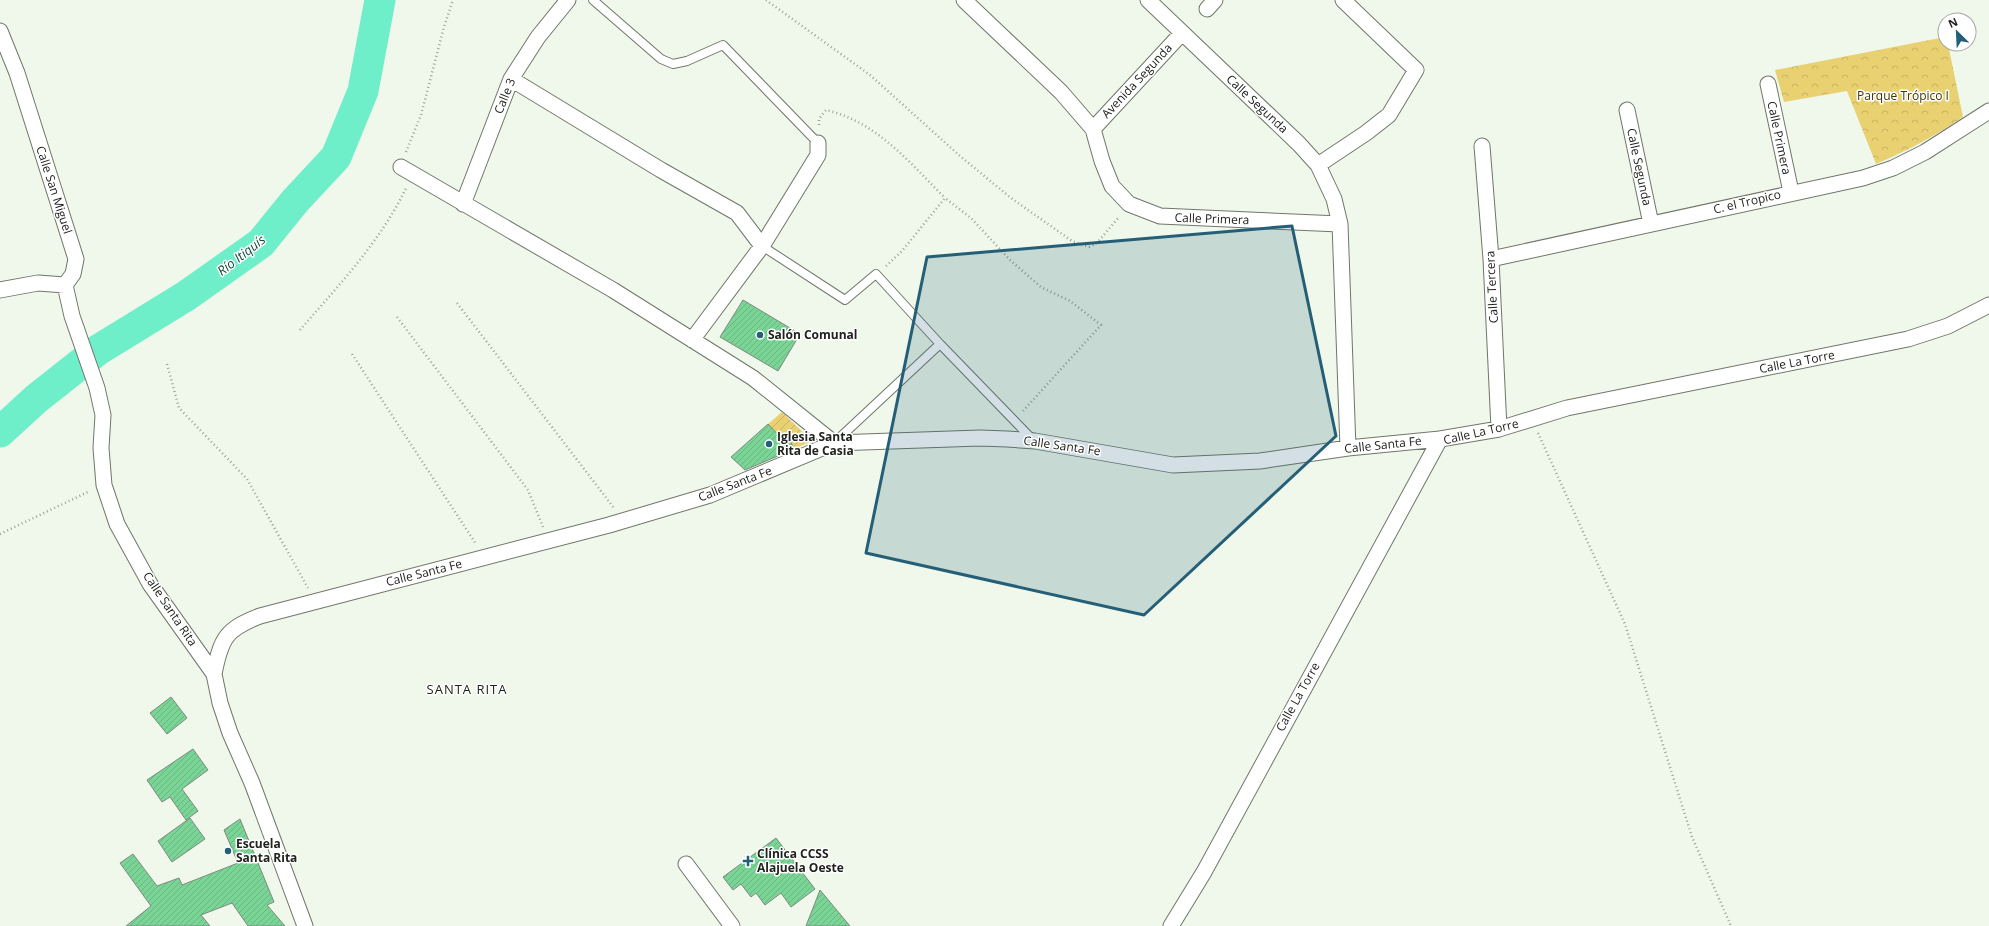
<svg xmlns="http://www.w3.org/2000/svg" width="1989" height="926" viewBox="0 0 1989 926" font-family="'Open Sans',sans-serif">
  <style>
    .park { fill: url(#park-crowns) }
    .garden { fill: url(#garden-furrows) }
    .lines { fill: none; stroke-linecap: round; stroke-linejoin: round }
    .river { stroke: #6eeec9; stroke-width: 31 }
    .building { fill: url(#building-hatch); stroke: #7d8a80 }
    .service-casing { stroke: #6f776a; stroke-width: 10 }
    .minor-casing { stroke: #6f776a; stroke-width: 17 }
    .path { stroke: #9ba297; stroke-width: 2.5; stroke-dasharray: 1 3; stroke-linecap: butt }
    .service { stroke: #fff; stroke-width: 8 }
    .minor { stroke: #fff; stroke-width: 15 }
    .marked { fill: #245f77; fill-opacity: 0.2; stroke: #245f77; stroke-width: 3; stroke-linejoin: round }
    .poi-dot { fill: #245f77; stroke: #fff; stroke-width: 1.5 }
    .labels { text-anchor: middle; stroke-width: 3; stroke-linejoin: round; paint-order: stroke }
    .street-label { font-size: 12px; fill: #20231e; stroke: #fff }
    .park-label { font-size: 12px; fill: #403507; stroke: #fff }
    .poi-label { font-size: 12px; font-weight: bold; fill: #20231e; stroke: #fff; text-anchor: start }
    .water-label { font-size: 13px; font-style: italic; fill: #124a3b; stroke: #fff }
    .neighbourhood-label { font-size: 13px; letter-spacing: 1px; fill: #20231e; stroke: #fff }
  </style>
  <defs>
    <pattern id="park-crowns" width="20" height="18" patternUnits="userSpaceOnUse"><rect width="20" height="18" fill="#e9d172"/><path d="M2 6a3 3 0 1 1 6 0M12 15a3 3 0 1 1 6 0" fill="none" stroke="#c8b362"/></pattern>
    <pattern id="garden-furrows" width="10" height="10" patternUnits="userSpaceOnUse"><rect width="10" height="10" fill="#e9d172"/><path d="M-1 1l2-2M0 10L10 0M9 11l2-2" fill="none" stroke="#c8b362"/></pattern>
    <pattern id="building-hatch" width="6" height="6" patternUnits="userSpaceOnUse"><rect width="6" height="6" fill="#79d495"/><path d="M-1 1l2-2M0 6l6-6M5 7l2-2" fill="none" stroke="#68b680"/></pattern>
  </defs>
  <rect width="100%" height="100%" fill="#eff8ea"/>
  <path class="park" d="M1945 37V44H1948L1963 117C1935 136 1907 151 1876 164L1847 91 1784 102 1775 70Z"/>
  <path class="garden" d="M782 412 812 441 794 449 788 436 782 439 768 424Z"/>
  <g class="lines">
    <path class="river" d="M0 432 36 399 98 350 186 296 261 243 295 201 336 157 363 91 380 0"/>
  </g>
  <path class="building" d="M743 300 800 334 778 371 720 337Z
    M768 424 782 439 788 435 794 449 745 470 731 457Z
    M171 697 187 718 167 734 150 713Z
    M193 749 208 770 182 789 198 811 186 820 170 797 162 802 147 780Z
    M190 818 205 839 172 862 158 841Z
    M240 819 274 902 267 905 285 926H248L232 903 201 915 210 926H126L151 906 120 863 133 854 157 886 179 878 182 885 238 863 224 830Z
    M776 838 815 889 791 907 781 893 765 905 756 893 751 897 741 884 733 890 723 877Z
    M820 890 850 926H806Z"/>
  <g class="lines">
    <defs>
      <path id="service" d="M593 0 661 59 673 64 687 61 723 45 818 143
        M762 246 845 300 876 274 940 344 1034 441
        M835 442 940 344"/>
      <path id="minor" d="M964 0 1061 92 1093 129 1102 161 1112 186 1129 204 1160 216 1340 224 1348 448
        M1148 0 1299 144 1318 165 1334 199 1340 224
        M1207 9 1215 0
        M0 31 17 73 76 259 73 274 65 285
        M511 79 661 170 737 213 762 246
        M1768 84 1791 192
        M1627 110 1651 224
        M1093 129 1182 33
        M1482 146 1491 259 1499 429
        M1318 165 1366 133 1389 115 1416 70 1343 0
        M401 167 613 290 753 378 834 443
        M463 204 511 79 538 37 568 0
        M1491 259 1863 178 1893 168 1925 152 1989 111
        M65 285 72 316 97 388 103 415 101 448 104 485 117 524 150 584 214 674 220 703 230 733 252 783 305 926
        M0 290 38 283 65 285
        M692 340 762 246 818 155V143
        M214 674C221 638 226 629 260 616L609 525 710 495 834 443 980 438 1007 439 1035 441 1173 465 1260 461 1348 448 1440 439
        M686 864 732 926
        M1171 926 1204 872 1440 439 1499 429 1567 408 1908 339 1948 326 1989 305"/>
    </defs>
    <use href="#service" class="service-casing"/>
    <use href="#minor" class="minor-casing"/>
    <path class="path" d="M766 0 870 75 960 156 1011 198 1072 241 1089 247 1097 243 1119 217
      M819 125V119L826 110C877 122 909 162 945 198
      M406 152 421 115 444 27 453 0
      M886 266 902 251 945 198 971 218 1010 260 1041 287 1070 301 1101 325 1023 411
      M457 303 614 508
      M397 317 528 490 543 527
      M300 330C338 286 381 241 406 188
      M352 354 476 544
      M167 364 179 408 247 479 308 588
      M1538 433 1625 624 1692 837 1731 926
      M0 534 90 491"/>
    <use href="#service" class="service"/>
    <use href="#minor" class="minor"/>
  </g>
  <path class="marked" d="M1292 226 1336 436 1144 615 866 553 927 257Z"/>
  <g class="poi-dot">
    <circle cx="760" cy="335" r="4"/>
    <circle cx="769" cy="444" r="4"/>
    <circle cx="228" cy="851" r="4"/>
    <path d="M746 855h4v4h4v4h-4v4h-4v-4h-4v-4h4z"/>
  </g>
  <g class="labels">
    <g class="street-label">
      <text transform="translate(1137 81) rotate(-47)" y="4">Avenida Segunda</text>
      <text transform="translate(505 96) rotate(-68)" y="4">Calle 3</text>
      <text transform="translate(1257 104) rotate(43)" y="4">Calle Segunda</text>
      <text transform="translate(1779 138) rotate(78)" y="4">Calle Primera</text>
      <text transform="translate(1639 167) rotate(78)" y="4">Calle Segunda</text>
      <text transform="translate(54 190) rotate(72)" y="4">Calle San Miguel</text>
      <text transform="translate(1747 202) rotate(-13)" y="4">C. el Tropico</text>
      <text transform="translate(1212 219) rotate(2)" y="4">Calle Primera</text>
      <text transform="translate(1492 287) rotate(-93)" y="4">Calle Tercera</text>
      <text transform="translate(1797 362) rotate(-11)" y="4">Calle La Torre</text>
      <text transform="translate(1481 432) rotate(-13)" y="4">Calle La Torre</text>
      <text transform="translate(1383 445) rotate(-6)" y="4">Calle Santa Fe</text>
      <text transform="translate(1062 446) rotate(8)" y="4">Calle Santa Fe</text>
      <text transform="translate(735 484) rotate(-21)" y="4">Calle Santa Fe</text>
      <text transform="translate(424 573) rotate(-14)" y="4">Calle Santa Fe</text>
      <text transform="translate(170 609) rotate(56)" y="4">Calle Santa Rita</text>
      <text transform="translate(1298 697) rotate(-61)" y="4">Calle La Torre</text>
    </g>
    <g class="park-label">
      <text x="1903" y="100">Parque Trópico I</text>
    </g>
    <g class="poi-label">
      <text x="768" y="339">Salón Comunal</text>
      <text x="777" y="441">Iglesia Santa<tspan x="777" dy="14">Rita de Casia</tspan></text>
      <text x="236" y="848">Escuela<tspan x="236" dy="14">Santa Rita</tspan></text>
      <text x="757" y="858">Clínica CCSS<tspan x="757" dy="14">Alajuela Oeste</tspan></text>
    </g>
    <g class="water-label">
      <text transform="translate(241 255) rotate(-38)" y="5">Río Itiquís</text>
    </g>
    <g class="neighbourhood-label">
      <text x="467" y="694">SANTA RITA</text>
    </g>
  </g>
  <g transform="translate(1957 32) rotate(336)"><circle r="19" fill="#ffffff" stroke="#a6a7a5"/>
  <path d="M0-3L7 15L0 10L-7 15Z" fill="#245f77"/>
  <text y="-6" font-size="11" font-weight="bold" text-anchor="middle" fill="#20231e">N</text>
  </g>
</svg>
